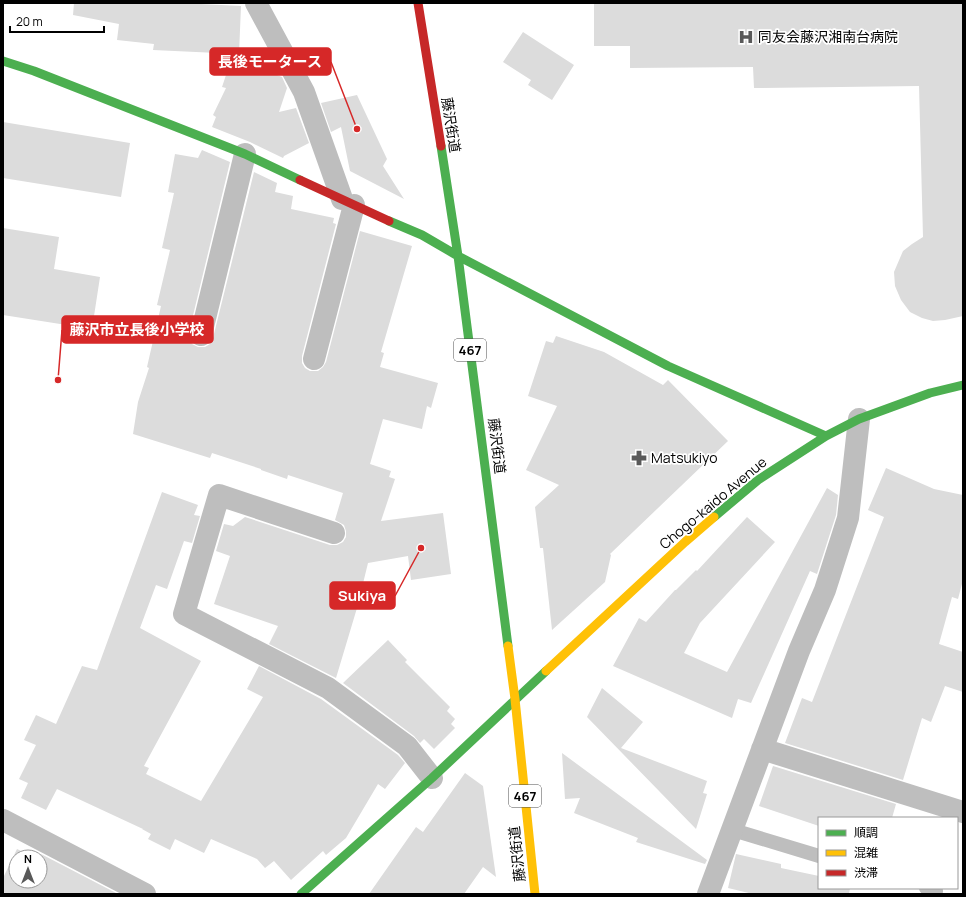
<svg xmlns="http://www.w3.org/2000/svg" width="966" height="897" viewBox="0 0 966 897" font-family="Manrope,'Noto Sans JP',sans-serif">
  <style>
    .building { fill: #dcdcdc }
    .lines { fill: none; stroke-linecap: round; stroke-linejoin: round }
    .lane { stroke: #bebebe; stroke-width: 14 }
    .street { stroke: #bebebe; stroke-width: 22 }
    .fast { stroke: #4caf50; stroke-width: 9 }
    .slow { stroke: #ffc107; stroke-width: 9 }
    .jam { stroke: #c62828; stroke-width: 9 }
    .labels { text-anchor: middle; stroke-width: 3.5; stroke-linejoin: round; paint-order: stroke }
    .shield { fill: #fff; stroke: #4c4c4c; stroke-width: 1 }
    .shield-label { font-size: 13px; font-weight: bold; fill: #000 }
    .poi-label { font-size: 14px; fill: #000; stroke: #fff; text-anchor: start }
    .street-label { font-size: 14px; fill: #000; stroke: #fff }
    .leader { fill: none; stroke: #d62828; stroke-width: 1.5 }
    .callout-dot { fill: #d62828; stroke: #fff; stroke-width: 1.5 }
    .callout { fill: #d62828; stroke: #d62828; stroke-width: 1.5 }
    .callout-label { font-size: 15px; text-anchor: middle; font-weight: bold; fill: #fff }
  </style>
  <rect width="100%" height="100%" fill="#fff"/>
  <path class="building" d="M74 3H181L241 6 239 54 153 50 154 44 117 40 119 24 73 15Z
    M594 3H963V316L945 320 933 321 922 318 910 312 901 300 895 286 894 272 903 251 912 244 923 237 919 86 754 88 753 67 630 68V46H594Z
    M523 32 574 65 552 100 528 85 531 80 503 62Z
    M232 57 266 68V71L282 77 287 88 279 112 296 108 309 143 284 156 283 158 250 142 212 127 216 117 213 115 226 88 222 87Z
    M357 95 387 159 383 166 404 199 350 171 341 127 331 132 321 103Z
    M3 122 130 143 121 197 3 178Z
    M202 150 230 162 189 332V339L192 344 198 347H205L210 344 213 338 254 172 277 183 275 192 293 196 291 209 334 218 333 223 336 224 302 356V363L305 368 310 371H318L323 367 326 362 360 231 412 246 381 352 384 353 380 367 438 383 431 408 427 406 422 429 383 419 370 464 391 471 389 477 395 479 381 521 443 513 451 574 411 580 408 556 368 563 357 608 336 678 269 644 278 626 214 604 230 556 216 551 224 524 233 526 245 517 330 545H337L343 542 346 537V531L344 525 335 520 343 493 288 475 287 479 261 470V469L212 453 210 458 133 434 138 402 149 368 147 367 161 306 157 305 170 250 162 248 174 193 168 192 175 154 198 158Z
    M3 228 59 237 54 269 100 277 92 329 3 315Z
    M556 336 604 352 663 385 668 380 728 441 610 554 611 555 605 582 552 630 543 548H540L535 507 559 485 526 470 557 406 528 396 546 341 553 343Z
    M886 468 934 489 963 495V580L958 599 952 597 939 644 963 652V692L945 686 931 722 922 718 903 780 785 743 802 698 812 702 884 517 868 510Z
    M827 488 838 495 836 515 817 574 810 571 751 703 738 699 732 718 613 666 639 618 646 622 675 590H676L696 570 697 571 747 517 775 542 700 623 684 653 727 672Z
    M162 492 198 505 194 515 200 516 192 543 184 541 167 589 156 585 140 628 201 661 144 766 149 768 146 774 201 801 263 697 247 689 259 666 321 699 398 755 405 763 385 789 378 784 346 838 326 855 323 851 291 880 274 861 265 868 257 859 211 839 204 853 175 839 170 850 148 839 151 834 142 829H143L57 789 46 810 21 798 28 783 19 779 36 745 24 740 36 715 56 724 82 666 97 670Z
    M388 640 407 660 405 662 450 707 447 711 455 719 451 724 455 728 434 749 424 739 420 743 414 736 343 683Z
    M602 688 643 722 621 748 707 781 703 793 707 794 696 829 587 717Z
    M562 753 707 860 705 864 636 842 638 838 574 813 580 798 565 799Z
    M773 766 896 804 892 818H819V826L759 806Z
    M465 773 483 786 496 877 483 867 464 894H369L416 827 423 832Z
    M17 849 34 857H16V881H40V857L41 854 118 894H3V878Z
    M736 854 781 864V868L819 876V888H850L849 894H753L728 888Z"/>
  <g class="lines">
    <path class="lane" d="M733 830 819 856
      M926 888 936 891"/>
    <path class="street" d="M256 3 304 92 342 199
      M201 335 245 154
      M314 359 354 205
      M334 533 219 495 184 614 328 688 407 746 432 778
      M762 749 963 812
      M3 820 145 894
      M708 894 799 651 825 590 848 518 859 419"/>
    <path class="fast" d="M3 61 34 71 245 154 300 180
      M441 146 458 256 508 646
      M389 221 422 235 458 256 668 366 826 436
      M714 517 758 480 826 436 859 419 930 393 963 385
      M301 894 432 778 546 671"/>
    <path class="slow" d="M508 646 515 699 535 894
      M546 671 685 542 714 517"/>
    <path class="jam" d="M418 3 441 146
      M300 180 389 221"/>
  </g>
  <defs>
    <symbol id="hospital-bare" viewBox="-9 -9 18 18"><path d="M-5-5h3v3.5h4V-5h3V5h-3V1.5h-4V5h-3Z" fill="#595959" stroke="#fff" stroke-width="2.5" paint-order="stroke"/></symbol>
    <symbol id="pharmacy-bare" viewBox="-9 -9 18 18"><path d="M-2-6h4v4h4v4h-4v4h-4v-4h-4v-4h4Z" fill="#595959" stroke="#fff" stroke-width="2.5" paint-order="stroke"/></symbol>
  </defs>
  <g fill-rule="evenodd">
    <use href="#hospital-bare" x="735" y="26" width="22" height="22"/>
    <use href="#pharmacy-bare" x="628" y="447" width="22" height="22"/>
  </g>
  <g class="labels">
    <g class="shield">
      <rect x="454" y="339" width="32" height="22" rx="3"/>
      <rect x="509" y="785" width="32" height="22" rx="3"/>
    </g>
    <g class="shield-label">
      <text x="470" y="355">467</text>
      <text x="525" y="801">467</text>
    </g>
    <g class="poi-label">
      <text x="758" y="42">同友会藤沢湘南台病院</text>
      <text x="651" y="463">Matsukiyo</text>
    </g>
    <g class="street-label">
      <text transform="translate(451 125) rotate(81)" y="5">藤沢街道</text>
      <text transform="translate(497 446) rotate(83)" y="5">藤沢街道</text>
      <text transform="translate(713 503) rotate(-40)" y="5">Chogo-kaido Avenue</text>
      <text transform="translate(517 854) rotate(-96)" y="5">藤沢街道</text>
    </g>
  </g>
  <path class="leader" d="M357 129L331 62M58 380L62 330M421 548L395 596"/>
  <g class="callout-dot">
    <circle cx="357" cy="129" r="4"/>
    <circle cx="58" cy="380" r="4"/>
    <circle cx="421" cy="548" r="4"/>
  </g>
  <g class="callout">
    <rect x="210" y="48" width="121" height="27" rx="4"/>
    <rect x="62" y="316" width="151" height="27" rx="4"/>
    <rect x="330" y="582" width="65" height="27" rx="4"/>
  </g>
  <g class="callout-label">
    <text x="270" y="67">長後モータース</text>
    <text x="137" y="335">藤沢市立長後小学校</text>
    <text x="362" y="601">Sukiya</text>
  </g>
  <rect width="966" height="897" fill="none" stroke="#000000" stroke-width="8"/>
  <rect x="818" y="817" width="140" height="72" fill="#ffffff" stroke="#999999"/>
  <rect x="826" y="830" width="20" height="6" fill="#4caf50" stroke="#999999"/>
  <text x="854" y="837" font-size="12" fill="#000000">順調</text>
  <rect x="826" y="850" width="20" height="6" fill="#ffc107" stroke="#999999"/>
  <text x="854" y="857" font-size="12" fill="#000000">混雑</text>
  <rect x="826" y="870" width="20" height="6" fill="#c62828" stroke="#999999"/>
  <text x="854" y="877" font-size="12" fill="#000000">渋滞</text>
  <g transform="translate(28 869)"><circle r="19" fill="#ffffff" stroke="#999999"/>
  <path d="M0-3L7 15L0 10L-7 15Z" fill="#595959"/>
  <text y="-6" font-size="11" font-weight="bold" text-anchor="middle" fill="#000000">N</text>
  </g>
  <path d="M10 26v6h94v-6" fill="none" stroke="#000000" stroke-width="2"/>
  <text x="16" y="26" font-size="12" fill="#000000" stroke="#ffffff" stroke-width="3" paint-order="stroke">20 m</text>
</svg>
